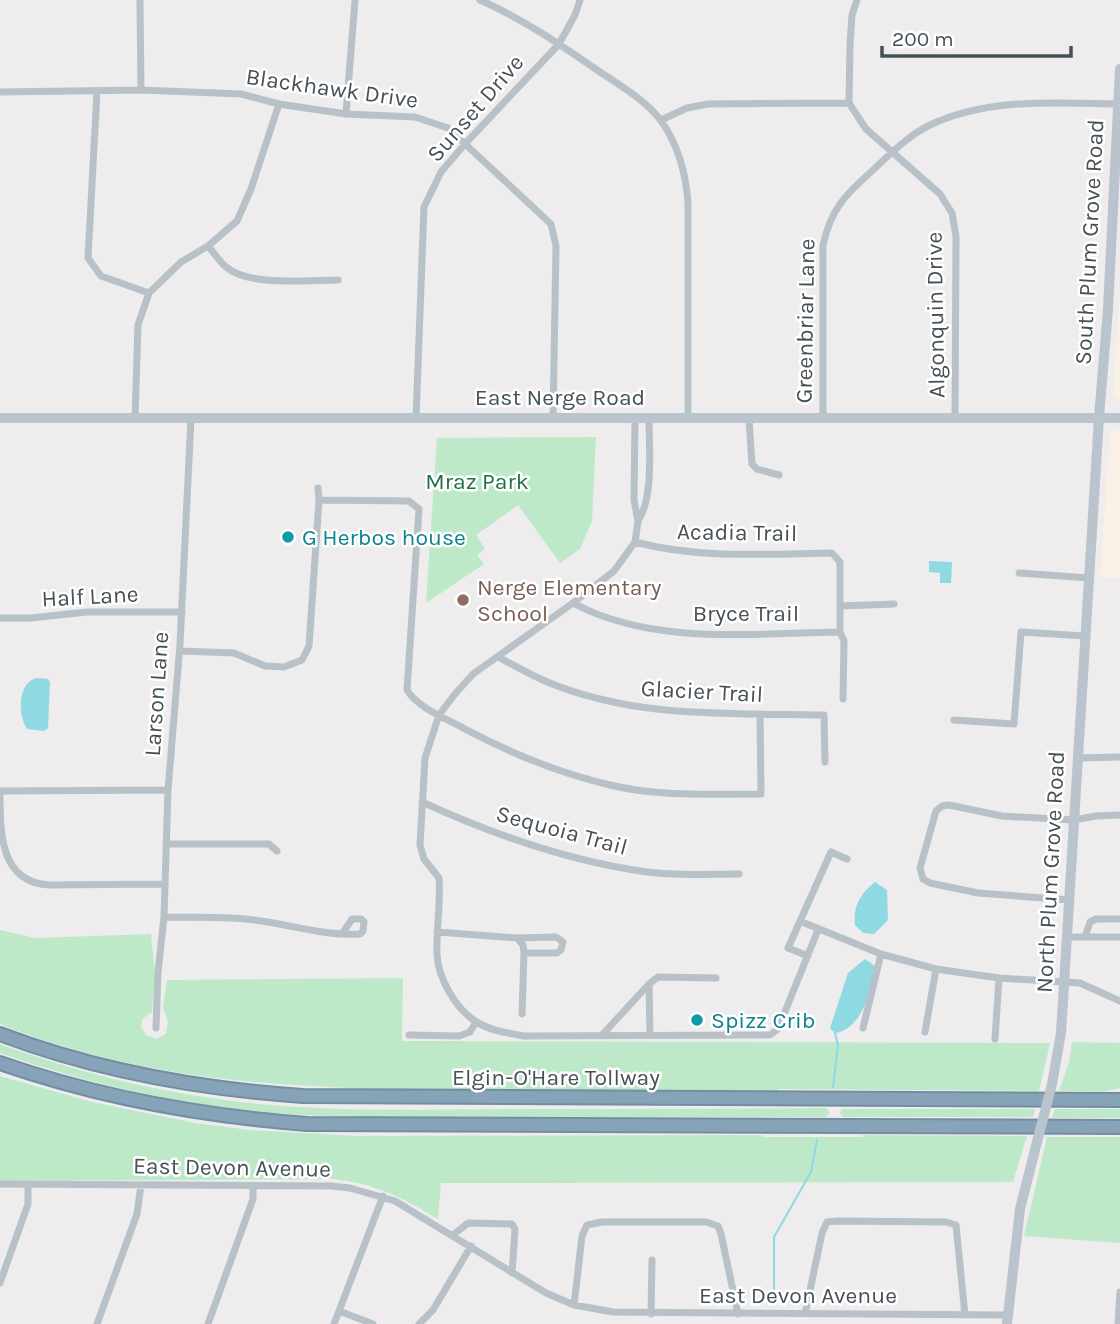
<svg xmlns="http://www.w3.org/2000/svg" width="1120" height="1324" viewBox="0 0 1120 1324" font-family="Karla,sans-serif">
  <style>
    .commercial { fill: #f9f1e5 }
    .green { fill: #bde9c9 }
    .water { fill: #8ed9e2 }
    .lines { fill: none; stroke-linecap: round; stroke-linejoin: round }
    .stream { stroke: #8ed9e2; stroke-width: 2 }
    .highway-casing { stroke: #738ea2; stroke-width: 16 }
    .street { stroke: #b8c1c7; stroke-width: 7 }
    .secondary { stroke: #b9c4cc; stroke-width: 10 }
    .highway { stroke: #87a3b7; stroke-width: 12 }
    .secondary-bridge { stroke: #b9c4cc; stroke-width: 10 }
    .culture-dot { fill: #0f9aa8; stroke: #fff; stroke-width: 2.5 }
    .education-dot { fill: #8d6e63; stroke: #fff; stroke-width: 2.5 }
    .labels { text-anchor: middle; stroke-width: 5; stroke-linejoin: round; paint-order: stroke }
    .street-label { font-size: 23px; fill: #465157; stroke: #fff }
    .park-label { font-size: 23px; fill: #1e703f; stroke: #fff }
    .culture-label { font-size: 23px; fill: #0d838f; stroke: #fff; text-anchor: start }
    .education-label { font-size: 23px; fill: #785e54; stroke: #fff; text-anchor: start }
  </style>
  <rect width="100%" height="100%" fill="#eeecec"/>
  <path class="commercial" d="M1120 286V402L1113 395Z
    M1110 431H1120V578H1100Z"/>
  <path class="green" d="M596 437 592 521 580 549 560 563 518 505 476 535 485 549 477 555 484 564 426 603 437 438Z
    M0 930 35 938 151 934 155 974 152 1012 142 1019 141 1027 146 1035 156 1039 166 1034 168 1021 163 1008 167 980 403 978 402 1041 1050 1043 1039 1091 778 1089 777 1091C678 1090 579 1090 480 1090 316 1089 155 1087 0 1024Z
    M1072 1042 1120 1043V1088L1104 1091H1059L1069 1062Z
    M0 1044C92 1078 187 1099 284 1106 360 1112 437 1109 513 1109 617 1109 721 1109 826 1108L830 1113 826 1117C721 1117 617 1117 513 1117 437 1117 360 1119 285 1114 188 1107 92 1085 0 1053Z
    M0 1076 92 1102 195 1123 250 1130 359 1136 761 1135 763 1137H863V1135L1027 1136 1013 1182 441 1183 438 1219C403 1198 375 1183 333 1179L0 1181Z
    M842 1109H1035L1033 1117H843L840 1113Z
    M1055 1109H1120V1118H1052Z
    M1047 1137H1120V1243L1024 1236Z"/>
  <path class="water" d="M929 561 952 562 951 583H940V573L929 572Z
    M36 678 48 679 50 682 48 728 44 731 27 729C18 715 17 684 36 678Z
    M875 882 887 890 888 920 874 934 863 933 855 925C853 906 860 894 875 882Z
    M865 959 875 966C873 989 861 1030 835 1033L830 1028 848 973Z"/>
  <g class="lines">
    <path class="stream" d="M833 1087 838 1045 835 1033
      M774 1300V1237L811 1172 817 1140"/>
    <defs>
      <path id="highway" d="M0 1034C97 1071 200 1089 303 1096L1120 1100
        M0 1063C100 1098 202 1116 307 1124L1120 1127"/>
    </defs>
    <use href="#highway" class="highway-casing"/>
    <path class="street" d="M140 0 141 90
      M480 0C523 19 561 45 600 72 621 86 647 101 662 122 679 147 686 173 688 203V419
      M857 0 852 15 850 44 849 103 866 129 940 194 952 213 956 237 955 419
      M0 92 141 90 241 94 279 104 346 114 415 117 448 128 551 224 556 246 553 418
      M97 92 88 258 101 276 149 293
      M346 114 355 0
      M661 120 687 108 708 104 849 103
      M208 246C214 253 219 261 226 267 250 287 308 280 338 280
      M135 418 138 325 149 293 181 262 208 246 237 221 251 189 279 104
      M416 418 424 207 441 172 464 145 559 44 575 15 580 0
      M635 418 634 500 638 521C654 497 649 447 649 418
      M749 419 752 464 757 469 779 475
      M823 419V245C831 209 845 195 872 171 889 155 909 135 930 125 989 97 1057 103 1120 104
      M318 488 319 500
      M638 521 635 542 614 571 573 603 473 674 455 694 439 715 425 758 420 845 424 859 439 878C441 903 436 929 437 954 438 978 456 1010 477 1022 490 1031 509 1033 524 1036L770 1035 778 1029 818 930
      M635 542C699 559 766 554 832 553L840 562V632L844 641 843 699
      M1019 573 1089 578
      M573 603C653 646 753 633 840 632
      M841 606 894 604
      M0 618H31L87 612H182
      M180 651 234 653 265 666 284 667 302 660 309 646 319 500 409 501 419 509 407 690C418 708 447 719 465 729 512 754 559 773 610 785 659 797 712 794 761 794L760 714
      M498 657C514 665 529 674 545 681 634 719 730 713 824 715L825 762
      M954 720 1014 724 1021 632 1085 636
      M1078 758 1120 757
      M0 791C0 834 0 882 49 885L164 884
      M0 791 168 790
      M422 802C494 835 568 861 647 872 677 876 709 874 739 874
      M166 844H269L277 851
      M1069 900 978 893 930 883 923 879 920 868 936 811 942 806 949 805 1002 816 1074 820 1096 816 1120 815
      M164 917C199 918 233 916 268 922 298 927 329 936 360 934L363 931 364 922 361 919H352L342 934
      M802 922 881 954 936 969 999 978 1080 983 1120 1001
      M437 932 517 938 556 937 563 942 561 950 557 953H524
      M1067 937H1120
      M1085 937 1090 922 1096 919H1120
      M517 938 523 945 524 953 522 1014
      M808 956 788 948 831 852 847 859
      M649 984 650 1035
      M156 1028 158 972 164 917 168 790 180 644 191 418
      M863 1028 881 954
      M925 1032 936 969
      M409 1035 459 1036 470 1032 476 1022
      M602 1035 649 984 658 977 716 978
      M995 1039 999 978
      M0 1184 331 1186 350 1188 395 1201 546 1293 574 1305 613 1312 1008 1315
      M453 1235 468 1223 512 1224 515 1229 512 1273
      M0 1283 28 1204V1184
      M574 1305 582 1236 587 1225 602 1222H706L718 1226 721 1234 738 1314
      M339 1311 373 1324
      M651 1314 652 1260
      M805 1314 822 1233 827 1222 838 1221 946 1222 956 1225 965 1315
      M97 1324 137 1214 141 1185
      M208 1324 253 1199V1186
      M334 1324 383 1196
      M419 1324 433 1310 471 1246
      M1118 1324 1120 1292"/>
    <path class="secondary" d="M0 418H1120
      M1052 1084 1061 1033 1099 417 1108 309 1120 69
      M1007 1324 1020 1209 1037 1142"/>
    <use href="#highway" class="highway"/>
    <path class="secondary-bridge" d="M1037 1142 1052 1084"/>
  </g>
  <g class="culture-dot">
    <circle cx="288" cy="537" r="7"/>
    <circle cx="697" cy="1020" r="7"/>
  </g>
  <circle class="education-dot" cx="463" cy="600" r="7"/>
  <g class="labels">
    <g class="street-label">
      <text transform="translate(332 88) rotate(8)" y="8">Blackhawk Drive</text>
      <text transform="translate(475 108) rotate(-49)" y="8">Sunset Drive</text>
      <text transform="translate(1089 242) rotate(-87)" y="8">South Plum Grove Road</text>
      <text transform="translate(935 315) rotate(-91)" y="8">Algonquin Drive</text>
      <text transform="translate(805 321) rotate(-89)" y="8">Greenbriar Lane</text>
      <text x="560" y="405">East Nerge Road</text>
      <text transform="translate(737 532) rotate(1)" y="8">Acadia Trail</text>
      <text transform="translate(90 596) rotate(-3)" y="8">Half Lane</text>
      <text x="746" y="621">Bryce Trail</text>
      <text transform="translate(702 691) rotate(3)" y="8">Glacier Trail</text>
      <text transform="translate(156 694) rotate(-86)" y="8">Larson Lane</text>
      <text transform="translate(562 830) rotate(15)" y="8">Sequoia Trail</text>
      <text transform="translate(1050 872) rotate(-87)" y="8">North Plum Grove Road</text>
      <text x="556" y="1085">Elgin-O'Hare Tollway</text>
      <text transform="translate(232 1167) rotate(1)" y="8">East Devon Avenue</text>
      <text x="798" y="1303">East Devon Avenue</text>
    </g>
    <g class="park-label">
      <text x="477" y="489">Mraz Park</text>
    </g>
    <g class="culture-label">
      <text x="302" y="545">G Herbos house</text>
      <text x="711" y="1028">Spizz Crib</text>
    </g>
    <g class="education-label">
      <text x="477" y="595">Nerge Elementary<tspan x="477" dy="26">School</tspan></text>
    </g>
  </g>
  <path d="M882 46v10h189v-10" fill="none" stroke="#465157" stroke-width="3.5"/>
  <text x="892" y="46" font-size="21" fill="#465157" stroke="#ffffff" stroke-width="5" paint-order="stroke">200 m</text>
</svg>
